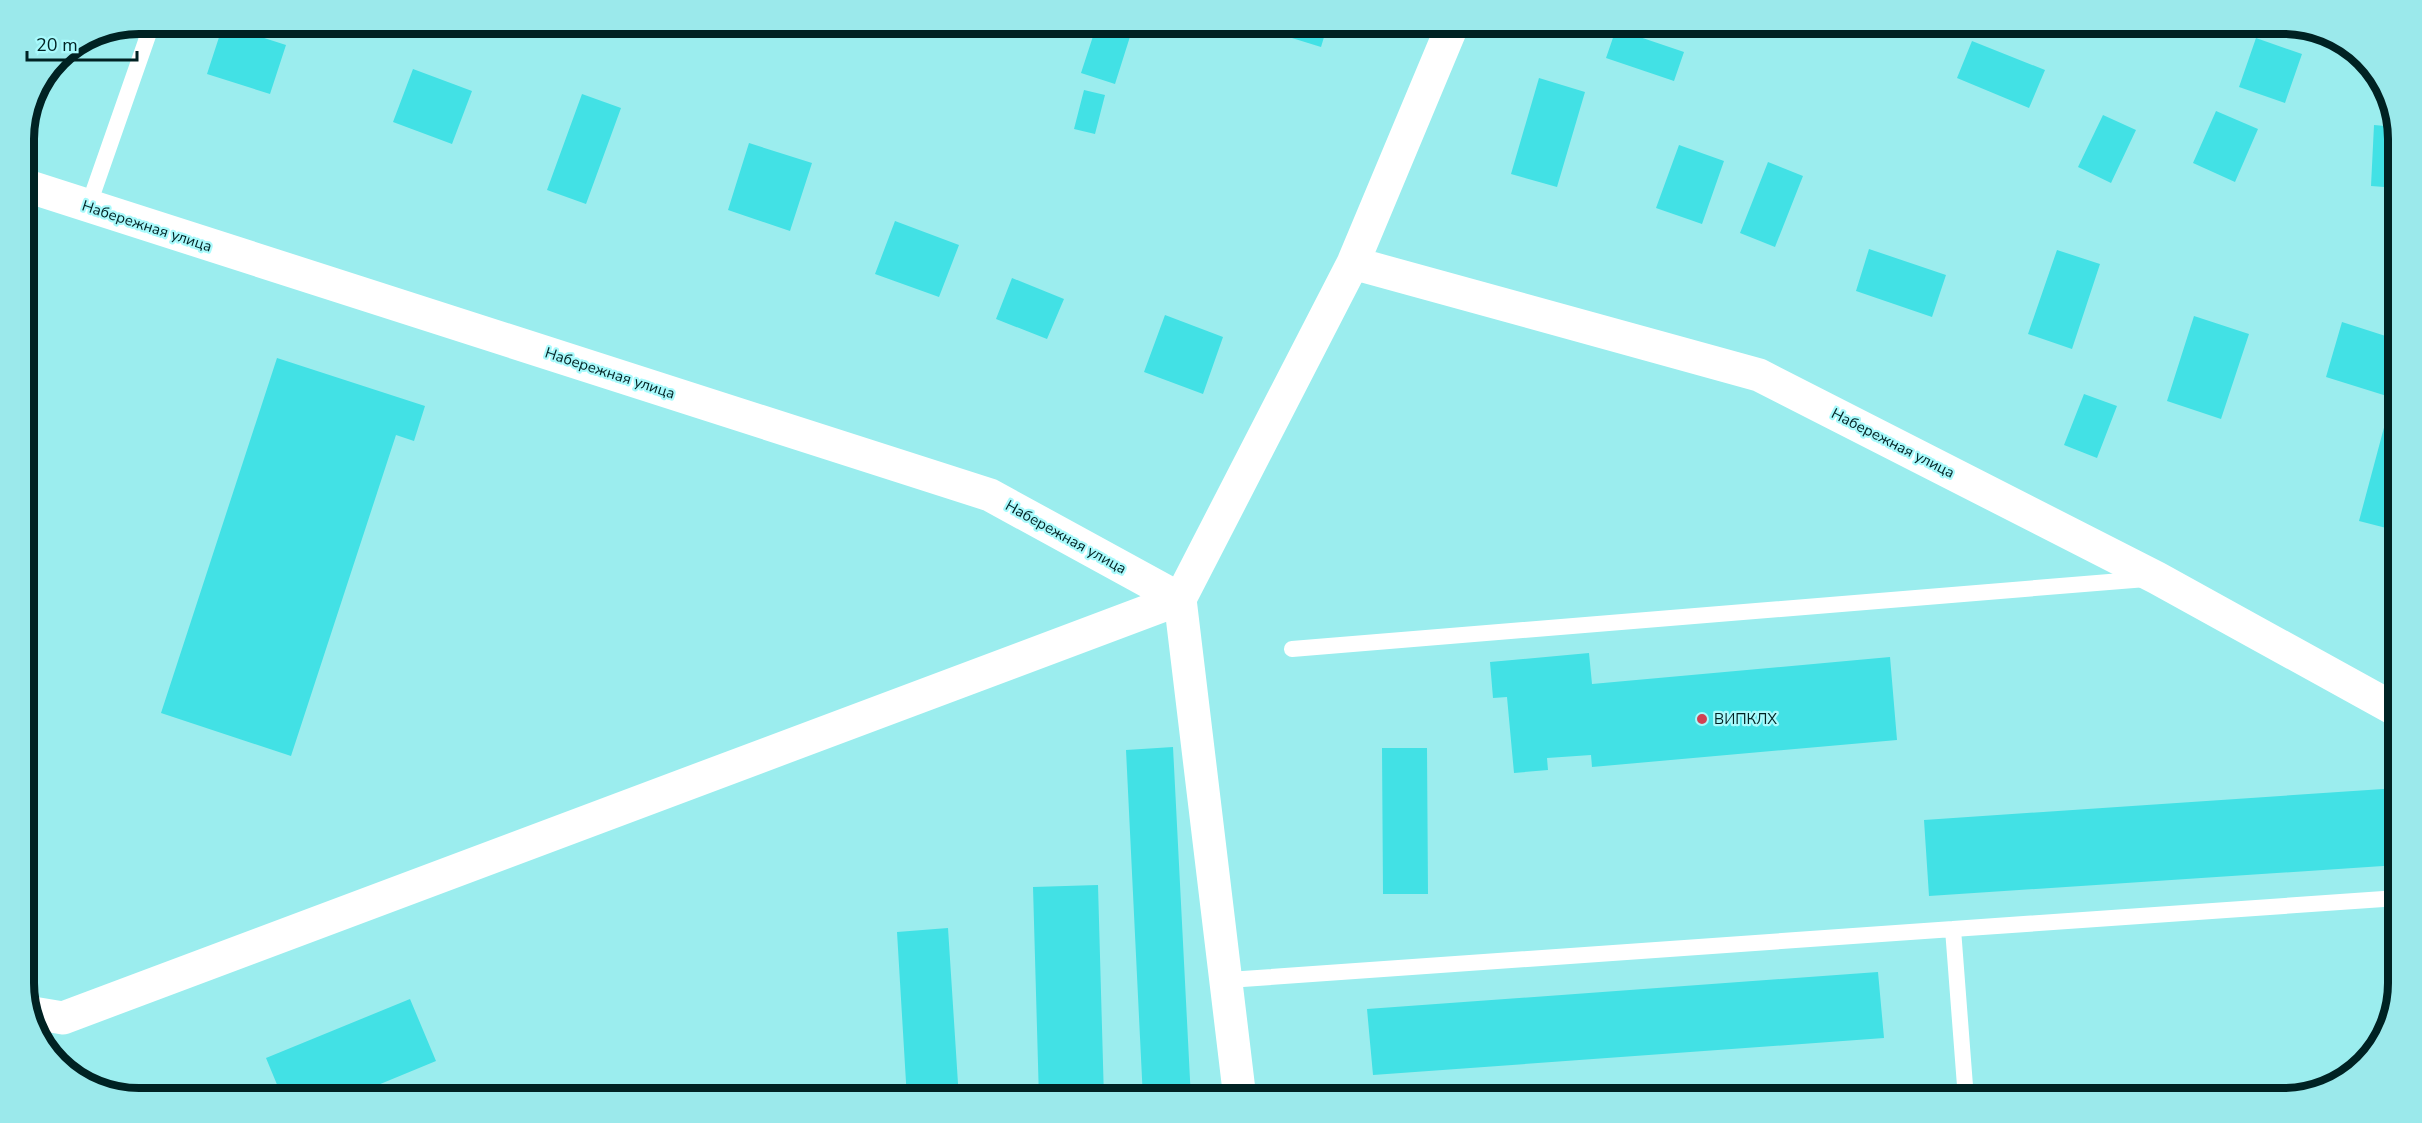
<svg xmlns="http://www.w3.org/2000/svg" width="2422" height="1123" viewBox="0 0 2422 1123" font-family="'Nunito Sans',sans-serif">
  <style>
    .building { fill: #42e1e5 }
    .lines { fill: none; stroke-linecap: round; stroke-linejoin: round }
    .lane { stroke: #fff; stroke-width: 16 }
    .street { stroke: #fff; stroke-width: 33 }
    .poi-dot { fill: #d14153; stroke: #a9fafc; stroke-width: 2 }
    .labels { text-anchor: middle; stroke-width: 4.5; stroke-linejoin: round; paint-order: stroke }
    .street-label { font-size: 15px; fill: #002223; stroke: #a9fafc }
    .poi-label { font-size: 15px; fill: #002223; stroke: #a9fafc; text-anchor: start }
    .rim { fill: none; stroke: #002223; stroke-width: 8 }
  </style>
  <rect width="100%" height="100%" fill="#9bedee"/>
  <path class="building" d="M1097 24H1134L1115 84 1081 73Z
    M1282 24H1328L1321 47 1279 34Z
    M223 25 286 45 270 94 207 74Z
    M1616 29 1684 52 1674 81 1606 58Z
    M2256 38 2302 54 2285 103 2239 87Z
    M1972 41 2045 70 2029 108 1957 78Z
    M413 69 472 91 452 144 393 122Z
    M1539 78 1585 92 1557 187 1511 174Z
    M1084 90 1105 95 1095 134 1074 129Z
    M582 94 621 108 586 204 547 190Z
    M2216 111 2258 129 2235 182 2193 163Z
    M2103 115 2136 130 2111 183 2078 167Z
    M2374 125 2396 127 2398 188 2371 186Z
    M749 143 812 163 790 231 728 210Z
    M1679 145 1724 161 1702 224 1656 208Z
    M1768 162 1803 176 1775 247 1740 233Z
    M895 221 959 245 939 297 875 274Z
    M1869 249 1946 275 1932 317 1856 291Z
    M2057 250 2100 264 2072 349 2028 334Z
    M1012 278 1064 299 1047 339 996 319Z
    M24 297H27L37 361 25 409Z
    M1165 315 1223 337 1203 394 1144 372Z
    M2194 316 2249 334 2221 419 2167 401Z
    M2342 322 2398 340V372L2390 397 2326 377Z
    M277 358 425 406 414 441 396 435 291 756 161 713Z
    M2084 394 2117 406 2097 458 2064 445Z
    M2386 420 2398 423V531L2359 521Z
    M1589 653 1592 684 1890 657 1897 740 1592 767 1591 755 1547 758 1548 770 1514 773 1507 697 1493 698 1490 662Z
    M1173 747 1191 1099H1143L1126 750Z
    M1382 748H1427L1428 894H1383Z
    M2398 788V865L1929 896 1924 820Z
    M1098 885 1104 1099H1039L1033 887Z
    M948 928 959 1099H907L897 932Z
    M1878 972 1884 1038 1373 1075 1367 1009Z
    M410 999 436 1061 344 1099H283L266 1058Z
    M1381 1088 1382 1099H1334V1091Z"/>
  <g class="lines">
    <path class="lane" d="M88 207 152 24
      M1292 649 2146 579
      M1228 980 1953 929
      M1966 1099 1953 929 2398 898
      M2255 1099 2289 1097"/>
    <path class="street" d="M24 185 990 495 1180 599
      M1353 263 1759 375 2157 578 2398 711
      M33 1013 63 1018 1180 599
      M1240 1099 1180 599 1353 263 1453 24"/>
  </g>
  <circle class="poi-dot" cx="1702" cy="719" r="6"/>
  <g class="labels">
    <g class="street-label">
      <text transform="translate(147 226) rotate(18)" y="5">Набережная улица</text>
      <text transform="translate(610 373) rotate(18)" y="5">Набережная улица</text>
      <text transform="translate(1893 443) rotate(27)" y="5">Набережная улица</text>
      <text transform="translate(1066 537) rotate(29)" y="5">Набережная улица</text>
    </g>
    <g class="poi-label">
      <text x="1714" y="724">ВИПКЛХ</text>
    </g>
  </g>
  <path d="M0 0H2422V1123H0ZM139 34H2283A105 105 0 0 1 2388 139V983A105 105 0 0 1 2283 1088H139A105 105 0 0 1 34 983V139A105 105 0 0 1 139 34Z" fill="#9be9eb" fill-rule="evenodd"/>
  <path class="rim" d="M139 34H2283A105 105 0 0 1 2388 139V983A105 105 0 0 1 2283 1088H139A105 105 0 0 1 34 983V139A105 105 0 0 1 139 34Z"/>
  <path d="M27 51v9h110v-9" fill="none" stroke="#002223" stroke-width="3"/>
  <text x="36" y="51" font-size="18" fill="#002223" stroke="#a9fafc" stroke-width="4.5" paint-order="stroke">20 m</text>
</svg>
